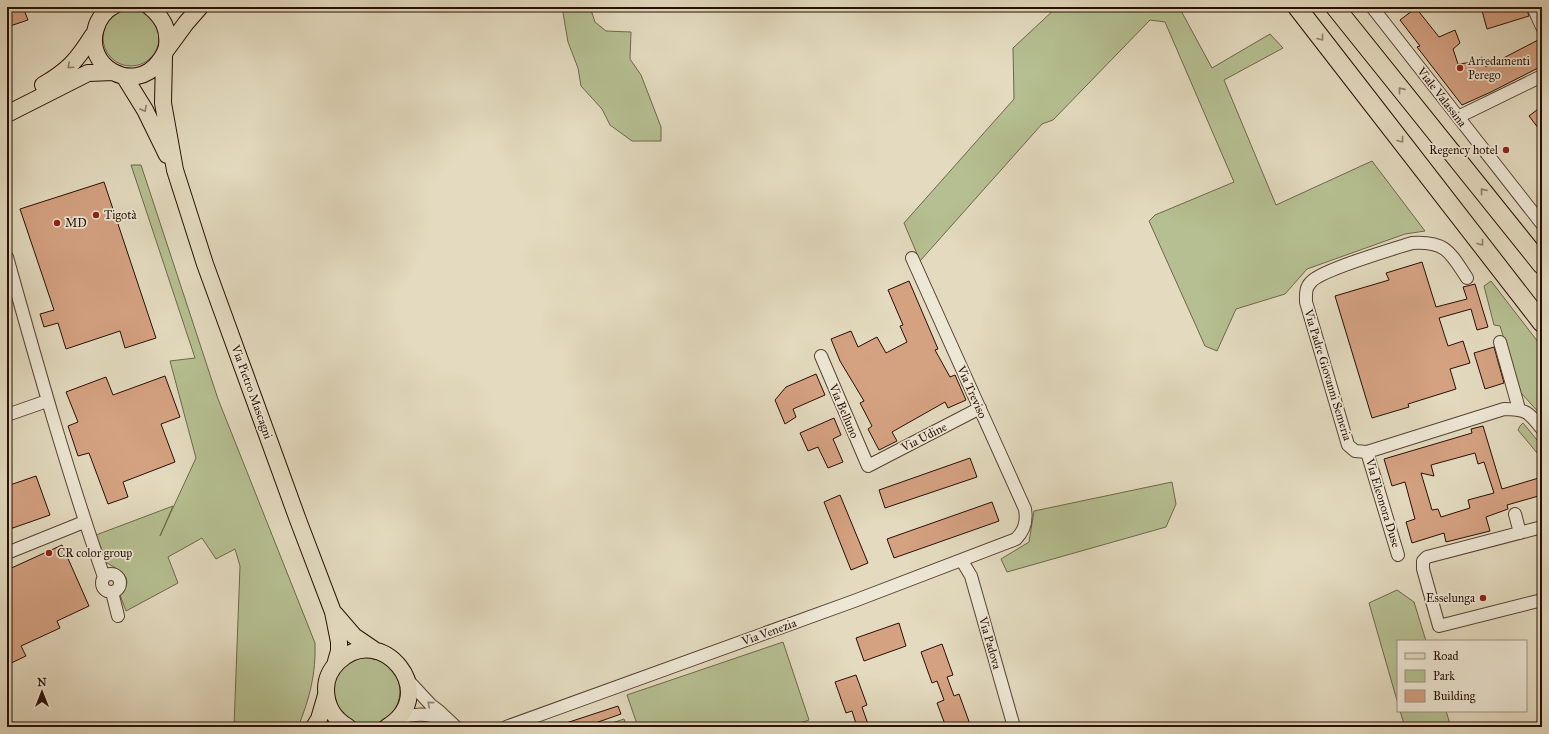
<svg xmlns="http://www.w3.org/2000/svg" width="1549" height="734" viewBox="0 0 1549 734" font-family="'IM FELL Great Primer',serif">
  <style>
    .green { fill: #b5bf91; stroke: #6f674a }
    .building { fill: #d4a181; stroke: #290f04; fill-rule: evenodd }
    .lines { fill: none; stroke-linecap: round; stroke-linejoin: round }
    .minor-casing { stroke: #584233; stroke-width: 14 }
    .major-casing { stroke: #290f04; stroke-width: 18 }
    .highway-casing { stroke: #290f04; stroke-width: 20 }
    .minor { stroke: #ede7d5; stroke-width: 12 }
    .major { stroke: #e3dabf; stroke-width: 16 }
    .highway { stroke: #e3dabf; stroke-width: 18 }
    .oneway { stroke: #8f7f6b }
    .oneway2 { stroke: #958677 }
    .poi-dot { fill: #8f2418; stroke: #ede7d5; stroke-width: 1.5 }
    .labels { text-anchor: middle; stroke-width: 3.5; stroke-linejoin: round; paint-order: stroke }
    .poi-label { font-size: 12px; fill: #290f04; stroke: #ede7d5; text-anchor: start }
    .street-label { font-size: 12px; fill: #290f04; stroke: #ede7d5 }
  </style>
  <rect width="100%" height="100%" fill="#e3dabf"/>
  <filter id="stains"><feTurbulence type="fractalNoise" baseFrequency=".005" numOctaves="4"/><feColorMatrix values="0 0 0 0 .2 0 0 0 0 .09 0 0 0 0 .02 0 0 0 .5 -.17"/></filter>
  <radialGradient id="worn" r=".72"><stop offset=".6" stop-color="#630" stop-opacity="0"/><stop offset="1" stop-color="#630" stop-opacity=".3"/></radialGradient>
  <path class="green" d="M562 7H590L595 22 606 31 631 32 630 59 641 75 661 127V141H632L610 125 602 109 581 86 578 68 568 42Z
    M1057 7H1179L1212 68 1270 34 1283 48 1224 80 1276 205 1372 161 1425 231 1405 234 1307 269 1285 294 1236 309 1217 351 1205 346 1149 221 1155 215 1234 182 1165 22 1150 20 1053 120 1042 124 920 261 904 223 1014 99 1013 48Z
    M103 38a28 28 0 1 1 56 0a28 28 0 1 1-56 0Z
    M131 165H141L218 399 315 643C316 673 310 698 298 727H234L240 566 235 549 216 559 202 538 168 557 178 583 126 611 120 595C136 578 121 571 107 563L96 535 173 506 160 536 196 458 170 361 195 358Z
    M1491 281 1542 347V416L1521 393 1500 326 1494 325 1484 286Z
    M1523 423 1542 446V459L1518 430 1520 426Z
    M1172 482 1176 504 1166 527 1007 572 1001 559 1029 542 1034 511Z
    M1397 590 1414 602 1426 641H1398V704L1369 603Z
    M783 642 809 720 788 727H638L627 695Z
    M332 691a34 34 0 1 1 68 0a34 34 0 1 1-68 0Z
    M1400 711H1446L1451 727H1405Z
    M624 719 627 727H600Z
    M109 723 213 727H109Z"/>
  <path class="building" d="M7 7H23L28 20 7 27Z
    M1481 7H1526L1529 16 1487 29Z
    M1416 8 1439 37 1455 30 1460 43 1453 49 1458 64 1475 62 1482 57 1486 67 1542 38V66L1491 92 1462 105 1417 47 1420 46 1400 20Z
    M1542 106V133L1529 116Z
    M104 182 156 338 125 348 120 331 66 349 58 323 44 327 40 314 54 310 20 209Z
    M1422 262 1436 307 1467 299 1463 287 1475 284 1488 327 1477 330 1471 309 1439 318 1448 346 1463 341 1470 363 1450 369 1456 389 1408 404 1409 407 1372 418 1335 296 1389 280 1386 273Z
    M909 281 938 349 935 350 950 377 955 375 966 400 948 408 945 402 892 432 897 441 879 450 868 429 872 426 860 403 864 401 840 361 831 339 851 331 858 347 877 337 886 353 907 342 900 326 903 325 888 290Z
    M1494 347 1504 383 1485 389 1474 353Z
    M816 374 825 395 793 409 796 417 785 424 775 400 786 387Z
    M165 376 180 417 161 424 175 462 123 482 128 497 108 504 89 453 78 456 68 426 78 422 66 392 106 377 113 395Z
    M834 418 841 435 833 439 843 462 828 468 818 447 808 451 800 433Z
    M1483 426 1502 489 1542 477V495L1507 505 1508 509 1486 517 1490 531 1446 542 1444 533 1412 543 1406 522 1415 519 1405 482 1392 486 1384 459 1472 433 1471 429ZM1475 453 1478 464 1484 462 1494 493 1468 500 1470 508 1441 517 1438 509 1432 510 1421 473 1434 476 1431 465Z
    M970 458 977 477 885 508 879 490Z
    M36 476 50 515 7 530V486Z
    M840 495 868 563 851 570 824 502Z
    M992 502 999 521 894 558 887 539Z
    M62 545 89 606 57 621 60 628 21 646 26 656 7 665V570Z
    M899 623 906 646 864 661 856 638Z
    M942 644 953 675 947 677 954 696 959 694 971 727H946L937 703 944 700 937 681 932 683 921 652Z
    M856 675 867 705 862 707 869 727H857L852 711 846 713 835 682Z
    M618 706 621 714 584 727H560V725Z"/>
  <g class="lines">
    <defs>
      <path id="minor" d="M1372 7 1542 224
        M1533 7 1542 27
        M1458 117 1542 76
        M7 257C37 364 67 471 104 577
        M1467 278C1450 252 1446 241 1412 243 1393 249 1321 270 1311 282 1305 288 1306 295 1306 302L1348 445 1355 451 1367 452 1504 409C1526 409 1529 412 1542 429
        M1500 342 1519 409
        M821 356 868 466 980 408
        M7 415 47 401
        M1367 452 1398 555
        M1515 514 1520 533
        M1542 527 1427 557 1423 561V569L1439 626 1542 600
        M7 553 84 522
        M962 561 971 576 1014 727
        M102 583a9 9 0 1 1 18 0a9 9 0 1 1-18 0Z
        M112 592 118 616
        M406 678 431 705 439 711 456 727
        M398 718C410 715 425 712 437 718 441 720 444 723 448 725
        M506 727 854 601 1016 539C1025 530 1027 521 1025 509L912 258"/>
      <path id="major" d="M112 7C105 10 98 20 96 28 83 67 134 95 159 62 163 57 166 53 167 46 169 29 163 18 150 7
        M167 49 186 23 200 7
        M164 57 163 103 175 170 205 264 298 520 333 612 339 642V651L335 665
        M124 76 145 110 167 155
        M43 85C69 70 77 60 93 35
        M7 114 88 73 113 72
        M335 614 354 636 376 651
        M314 727 319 719 326 695
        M348 727C334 719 326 705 326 689 326 679 331 669 338 662 381 620 442 694 387 727"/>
      <path id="highway" d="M1297 7 1542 323
        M1335 7 1542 265"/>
    </defs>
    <use href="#minor" class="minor-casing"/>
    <use href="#major" class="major-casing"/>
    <use href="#highway" class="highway-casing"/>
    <use href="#minor" class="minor"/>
    <use href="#major" class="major"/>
    <use href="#highway" class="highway"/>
  </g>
  <defs><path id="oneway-chevron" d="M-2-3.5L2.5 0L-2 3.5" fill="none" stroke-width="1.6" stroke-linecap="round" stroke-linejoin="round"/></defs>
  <g class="oneway">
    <use href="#oneway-chevron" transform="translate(1321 38) rotate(52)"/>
    <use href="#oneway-chevron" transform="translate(70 66) rotate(138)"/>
    <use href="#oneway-chevron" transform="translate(1401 90) rotate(-129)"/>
    <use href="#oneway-chevron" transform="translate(144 109) rotate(61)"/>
    <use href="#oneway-chevron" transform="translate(1401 140) rotate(52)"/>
    <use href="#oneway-chevron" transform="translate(1483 191) rotate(-129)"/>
    <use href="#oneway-chevron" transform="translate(1481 243) rotate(52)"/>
  </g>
  <use class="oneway2" href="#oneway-chevron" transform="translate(430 704) rotate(-139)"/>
  <g class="poi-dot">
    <circle cx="1460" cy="68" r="4"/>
    <circle cx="1506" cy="150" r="4"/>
    <circle cx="96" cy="215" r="4"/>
    <circle cx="57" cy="223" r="4"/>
    <circle cx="49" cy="553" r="4"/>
    <circle cx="1483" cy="598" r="4"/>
  </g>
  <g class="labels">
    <g class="poi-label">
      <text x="1468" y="65">Arredamenti<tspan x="1468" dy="14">Perego</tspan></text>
      <text x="1498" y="154" text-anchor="end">Regency hotel</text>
      <text x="104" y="219">Tigotà</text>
      <text x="65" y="227">MD</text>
      <text x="57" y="557">CR color group</text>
      <text x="1475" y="602" text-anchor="end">Esselunga</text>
    </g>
    <g class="street-label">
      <text transform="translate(1442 97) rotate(52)" y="4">Viale Valassina</text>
      <text transform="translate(1328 375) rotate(73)" y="4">Via Padre Giovanni Semeria</text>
      <text transform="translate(252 392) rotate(70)" y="4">Via Pietro Mascagni</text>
      <text transform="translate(972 392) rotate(66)" y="4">Via Treviso</text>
      <text transform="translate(844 411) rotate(67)" y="4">Via Belluno</text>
      <text transform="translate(924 437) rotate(-27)" y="4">Via Udine</text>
      <text transform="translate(1383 503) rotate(73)" y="4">Via Eleonora Duse</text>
      <text transform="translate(769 632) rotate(-20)" y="4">Via Venezia</text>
      <text transform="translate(990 643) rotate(74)" y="4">Via Padova</text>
    </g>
  </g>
  <rect width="1549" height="734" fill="none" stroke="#e3dabf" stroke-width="24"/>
  <rect x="8" y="8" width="1533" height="718" fill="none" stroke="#290f04" stroke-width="2"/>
  <rect x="12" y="12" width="1525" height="710" fill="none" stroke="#290f04"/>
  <rect x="1397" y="640" width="130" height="72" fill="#ede7d5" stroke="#9f9181"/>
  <rect x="1405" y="653" width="20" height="6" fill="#e3dabf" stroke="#9f9181"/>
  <text x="1433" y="660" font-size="12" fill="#290f04">Road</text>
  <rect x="1405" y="670" width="20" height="12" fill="#b5bf91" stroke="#9f9181"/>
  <text x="1433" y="680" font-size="12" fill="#290f04">Park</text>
  <rect x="1405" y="690" width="20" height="12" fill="#d4a181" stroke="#9f9181"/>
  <text x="1433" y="700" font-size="12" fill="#290f04">Building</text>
  <g transform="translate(42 692)" stroke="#ede7d5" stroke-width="3" paint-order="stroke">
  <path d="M0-3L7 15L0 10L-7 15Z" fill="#290f04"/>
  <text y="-6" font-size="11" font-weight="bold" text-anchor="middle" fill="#290f04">N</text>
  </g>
  <rect width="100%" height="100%" filter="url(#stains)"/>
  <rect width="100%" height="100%" fill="url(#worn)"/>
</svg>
